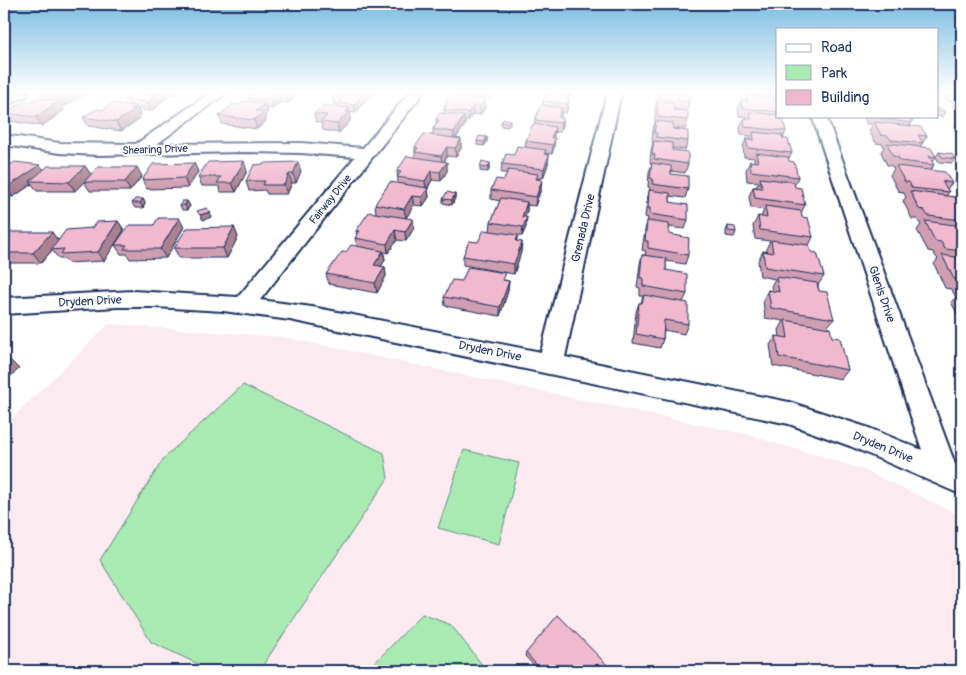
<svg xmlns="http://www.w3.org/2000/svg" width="966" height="675" viewBox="0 0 966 675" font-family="Pangolin,sans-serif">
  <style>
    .built { fill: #fbeaf0 }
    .green { fill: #a9eab2; stroke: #628c88 }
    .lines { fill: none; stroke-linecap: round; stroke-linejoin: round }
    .minor-casing { stroke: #1b2f5e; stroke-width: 4 }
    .minor { fill: #fff; fill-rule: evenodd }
    .wall { fill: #cf9fb1; stroke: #1b2f5e }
    .shaded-wall { fill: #a98290; stroke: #1b2f5e }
    .building { fill: #f1b9ce; stroke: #1b2f5e }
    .labels { text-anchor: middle; stroke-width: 4; stroke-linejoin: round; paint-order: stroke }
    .far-street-label { font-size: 11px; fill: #1b2f5e; stroke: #fff }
    .street-label { font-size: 12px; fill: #1b2f5e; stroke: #fff }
  </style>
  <rect width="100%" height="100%" fill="#fff"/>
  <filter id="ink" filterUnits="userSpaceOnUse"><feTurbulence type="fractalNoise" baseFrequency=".02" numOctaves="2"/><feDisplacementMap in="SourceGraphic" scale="10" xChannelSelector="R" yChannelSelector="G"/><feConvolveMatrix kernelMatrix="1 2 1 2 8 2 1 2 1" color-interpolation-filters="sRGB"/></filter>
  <g filter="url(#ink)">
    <path class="built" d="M109 324 283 337 745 434 859 468 962 516V671H4V426Z"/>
    <path class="green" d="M243 385 384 453 388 478 259 671H213L151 642 100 560 164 458Z
      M464 450 519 463 499 544 438 528Z
      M422 614 451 625 487 671H367Z"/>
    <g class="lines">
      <defs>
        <path id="minor" d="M11 93H29L27 96 4 106V97Z
          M210 93H226L157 144 301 143 363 148 409 93H423L260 300 312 307 541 352 607 93H621L565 357 789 402 869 428 922 450 812 116H826L955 464 962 467V495L850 446 789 424 290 320 223 311 155 307H117L4 314V298L133 291 238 297 355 157 301 153 243 152 98 155 60 153 4 145V135L60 143 136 144Z"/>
      </defs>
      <use href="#minor" class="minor-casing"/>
      <use href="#minor" class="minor"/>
    </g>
    <path class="wall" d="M87 93 65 106 62 105 64 110 42 126 10 121 5 113 30 102 44 99 41 95Z
      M136 93H180L177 95 166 93 168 97 159 103V105L151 111 138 109 140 115 138 116 139 119 121 131 88 126 83 117 103 110 128 105 125 99Z
      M251 93H295L296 96 288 103 281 102 272 109 266 108 268 112 265 115 266 121 257 129 222 124 219 116 239 105 250 102 248 98 251 96Z
      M335 93H374L372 96H366L367 99 356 113H350L351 117 350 118V121L339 133 323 130 321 123 316 122 314 114 340 107 339 105 334 104 332 96Z
      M456 93H493L490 98 483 97 482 99H485V108L480 115 473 114 468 121H465V125L456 138 461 139V148L456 157 447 156 444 162H447V171L441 181 432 180 428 188 429 197 423 206 414 205 406 218 414 228 406 241 397 240 388 253 384 252 385 260 381 266 385 267 386 276 377 293 329 284 326 274 346 252 357 246 355 238 357 236 356 231 376 213 375 204 398 183 397 171 415 158V147L433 135V129L436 124V119L444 114V105L456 96Z
      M546 93H573L572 96H568V107L566 113 562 112 561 117 562 126 560 132H555L553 138 554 147 552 154 545 153V154L549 155 548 164 543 178H538L541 189 535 206 527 205V211L524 217 526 227 522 236H517V242H522L521 252 514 274 463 265V256L490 231 491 222 500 201 491 199V190L504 180 507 173H501L502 164 525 147 526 141 534 125 535 120 542 105 543 101Z
      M658 93H683L689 102 687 111 673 109 688 120 685 129 673 128V129L688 141 685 150 672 148V150L688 164 685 173 671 171V174L688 189 685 198 670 196V202L688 220 685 229 669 227V234L688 255 685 264 666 261V270L687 294 683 302 688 324 684 334 664 330 663 339 660 348 633 343 636 312 639 303H641L643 296H640V288L637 287 640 264 642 255H645L646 251 642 250 645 230 648 218 645 217 647 200 650 188 648 187 649 172 652 164 650 163 651 150 653 142H652L653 129 655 122V110Z
      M740 93H776V94L774 101H777V116H780L779 119 786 131 783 139 792 153 788 160 798 177 794 186 795 187 805 205 801 213 802 217 813 237 809 245 811 252 824 276 818 285 819 291 834 319 827 327 848 370 841 379 773 366 770 345 776 336 780 337 779 330 784 321 765 318 763 300 768 290 772 291 771 286 775 279 760 276 758 261 763 251 767 252 766 249 770 241 755 239 753 226 758 216 761 217 764 210 751 208 749 196 753 187H756L759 182 747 181 746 170 750 161 753 162 755 158 744 157 743 147 746 139H750L751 136 741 135 740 127 744 118 747 119V117L739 116 738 109 741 101H745L747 95 741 94Z
      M943 93H962V137H960L954 129 960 117 952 105 954 102 948 101Z
      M937 108 945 112 942 117 937 116Z
      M863 116H915L910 126 927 136 920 147 936 156 939 152 955 159 952 163 939 162 936 157 932 162 934 165 931 170 952 183 947 189 949 192 946 196 962 198V323L951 302 956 297 951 289 945 288 934 264 938 259 937 258 933 252 928 251 917 230 921 225 917 219H912L903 201 906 197 903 192 898 191 890 175 894 169 892 166 887 165 881 152 884 147 883 144 876 143 869 131 873 124H867Z
      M510 120V124L508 127 501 126V122Z
      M487 137V142L484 146 477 145V141Z
      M194 163 198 172 188 188 147 189 142 180Z
      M490 163V167L488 172 480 171V167Z
      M4 164 44 169 85 166 91 175 142 176 130 191H90L84 182 87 179 75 191H37L32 184 13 197 4 196Z
      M247 171 236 192H221L219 186H202L198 177Z
      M301 171 296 183H292L287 194H267L265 190 249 191 246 181Z
      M958 176 962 177V185H957L955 181Z
      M455 194V198L452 205 443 203V199Z
      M143 199 145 203 143 208H135L132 203Z
      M187 201 190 206 187 210H182L180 205Z
      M118 221 124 230 104 261 68 263 65 259H59L52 250 41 263H4V227L8 232 58 240 92 228Z
      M728 226 736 232 734 237 726 236V231Z
      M184 227 166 258 130 259 127 254H121L115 245Z
      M234 227 238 237 227 258H179L174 248Z
      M505 280 509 281 508 291 500 316 445 306 444 297 462 281Z
      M526 653 613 671H539L525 656Z"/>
    <path class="shaded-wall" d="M68 93H87L65 106 60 97Z
      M158 93H166L168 97 159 103V105L151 111 147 102 153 96Z
      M278 93 281 102 272 109 270 100Z
      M287 93H295L296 96 288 103 285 94Z
      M364 93H366L367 99 356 113 354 105Z
      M480 93H483V97L479 104V95Z
      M485 99V108L480 115V106Z
      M569 99 568 107 566 113 567 104Z
      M59 101 64 110 42 126 36 117Z
      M265 104 268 112 265 115 266 121 257 129 254 120 256 111Z
      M136 106 140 115 138 116 139 119 121 131 116 122Z
      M473 106V114L468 121V113Z
      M349 108 351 117 350 118V121L339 133 337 124Z
      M562 108 561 116 559 123 558 117Z
      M464 116 465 125 454 140V132Z
      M563 118 562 126 560 132 561 123Z
      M555 127 554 136 551 144V138Z
      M487 137V142L484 146V142Z
      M555 138 554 147 552 154 553 145Z
      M461 139V148L456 157 455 148Z
      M447 147V156L442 165 441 156Z
      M549 155 548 164 543 178 544 169Z
      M244 161 247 171 236 192 232 183Z
      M298 162 301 171 296 183 293 174Z
      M447 162V171L441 181 440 172Z
      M194 163 198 172 188 188 184 178Z
      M490 163V167L488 172V168Z
      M40 165 47 174 30 181 32 184 13 197 6 188Z
      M85 166 91 175 75 191 69 182Z
      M137 167 142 176 130 191 125 182Z
      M431 171 432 180 426 190 425 181Z
      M289 174 292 183 287 194 284 185Z
      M542 180 541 189 535 206 536 197Z
      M428 188 429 197 423 206 422 197Z
      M455 194V198L452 205V200Z
      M412 196 414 205 406 218 404 209Z
      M143 199 145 203 143 208 140 203Z
      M187 201 190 206 187 210 185 205Z
      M527 202V211L521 226 522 217Z
      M210 212 212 217 203 220 200 215Z
      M527 217 526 227 522 236 523 227Z
      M179 218 184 227 166 258 160 249Z
      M413 219 414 228 406 241 405 232Z
      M118 221 124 230 104 261 98 252Z
      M4 227 8 232 4 236Z
      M234 227 238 237 227 258 223 248Z
      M395 230 397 240 388 253 387 244Z
      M52 232 59 242 41 263 33 253Z
      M522 242 521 252 514 274V264Z
      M383 251 385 260 376 275 374 265Z
      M385 267 386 276 377 293 375 283Z
      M509 281 508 291 500 316V307Z
      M9 359 19 369 4 382V364Z"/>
    <path class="building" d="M44 93H68L60 97 41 95Z
      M136 93H158L153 96 155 97 147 102 125 99Z
      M251 93H287L285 94 278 93 270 100 248 98 253 94H250Z
      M335 93H364L354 105 339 103 345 97 332 96Z
      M461 93H480L479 95Z
      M546 93H567L565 98 569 99 567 104 543 101Z
      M659 93 689 94V102L661 99V96L659 95Z
      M452 95 485 99 480 106H473L468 113 444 110 447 106 444 105Z
      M747 95 773 98 774 101H777V112L742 108 741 101H748Z
      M957 97H962V103Z
      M37 98 59 101 36 117 5 113 26 101 30 102Z
      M244 101 265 104 256 111 264 112 254 120 219 116 233 104 239 105Z
      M657 102 674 104 673 110 688 111V120L658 117Z
      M114 103 136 106 131 109 135 110 116 122 83 117 97 109 103 110Z
      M323 105 349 108 346 112H349L337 124 321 122 327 115 314 114Z
      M541 105 562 108 558 117 563 118 561 123 535 120Z
      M937 108 942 109 945 112 937 111Z
      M750 112 777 115 778 119H783L786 131 745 127 744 118 751 119Z
      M440 113 464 116 454 132 433 129 439 120 436 119Z
      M879 116H908L912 123 881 119Z
      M503 119 510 120 508 123 501 122Z
      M656 121 673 123V129L688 131V141L656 137 657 133H654Z
      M874 122 921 127 927 136 918 135 923 143 891 140 888 136 881 135Z
      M533 124 555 127 551 138H555L553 145 526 141Z
      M753 132 782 135 783 139H788L792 153 748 148 746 139 754 140Z
      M424 134 461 139 455 148 447 147 441 156 415 152 418 148 415 147Z
      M479 136 487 137 484 142 477 141Z
      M654 141 672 143V150L688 152V164L654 159 655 155 652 154Z
      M887 143 931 148 936 157 929 156 934 165 900 161 898 157 893 156Z
      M517 146 546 150 544 154 549 155 544 169 502 164 506 154 514 155Z
      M939 152 952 154 955 159 942 157Z
      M756 153 788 157 789 161 794 162 798 177 751 171 750 161 758 162Z
      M407 156 447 162 440 172 431 171 425 181 397 177 401 172 397 171Z
      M244 161 232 183H217L221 177H198L208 162Z
      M482 161 490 163 488 168 480 167Z
      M15 162 40 165 6 188H4V164L10 165Z
      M298 162 293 174H289L284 185H263L265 181H246L254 165 264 164 265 163Z
      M194 163 184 178 142 180 153 164Z
      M652 163 671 166V174L688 176V189L652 184 653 179 650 178Z
      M48 166H85L69 182 30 181Z
      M896 166 945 172 952 183 942 181 949 192 912 188 909 182H905Z
      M98 167H137L125 182H84Z
      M508 170 538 174 536 179 542 180 536 197 491 190 496 179 504 180Z
      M958 176 962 177V180H960Z
      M760 178 794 182 795 187 801 188 805 205 755 198 753 187 762 188Z
      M390 182 428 188 422 197 412 196 404 209 375 204Z
      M649 190 670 193V202L688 205V220L650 214V208H648Z
      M910 191 962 198V209H960L962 213V220L928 216 924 210 919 209Z
      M447 192 455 194 452 200 443 199Z
      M501 198 527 202 522 217H527L523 227 491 222Z
      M135 199H143L140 203H132Z
      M182 201H187L185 205H180Z
      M765 206 801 211 802 217 808 218 813 237 760 230 758 216 767 218Z
      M207 208 210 212 200 215 197 211Z
      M369 212 413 219 405 232 395 230 387 244 355 238 360 231H356Z
      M158 218H179L160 249H124L127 245H115L129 225H154Z
      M118 221 98 252 61 254 64 249 51 250 66 230 92 228 96 222Z
      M647 221 669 224V234L689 238 688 255 648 248V241H645Z
      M925 221 962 226V251L945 249 941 242 935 241Z
      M728 226 735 227 736 232 728 231Z
      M234 227 223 248H174L187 228Z
      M484 230 518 235 516 241 522 242 514 264 463 256 469 241 478 242Z
      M5 232H52L33 253H4V233Z
      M771 240 809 245 811 252 817 253 824 276 765 267 763 251 773 253Z
      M351 245 383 251 374 265 385 267 375 283 326 274 342 252H346Z
      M642 255 666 258V270L687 274V294L643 286V278H640Z
      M942 255 962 258V284L960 280 954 279Z
      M468 267 505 273 502 280 509 281 500 307 444 297 452 280 462 281Z
      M776 277 817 283 819 291 827 292 834 319 771 308 768 290 779 292Z
      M644 295 688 303V324L664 320 663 339 636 334 639 303H642Z
      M785 320 830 328 832 337 840 338 848 370 779 357 776 336 788 338Z
      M4 358 9 359 4 364Z
      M558 615 613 671H542L526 653Z"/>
  </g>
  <linearGradient id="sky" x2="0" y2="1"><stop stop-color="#7bbce1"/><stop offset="0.49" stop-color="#fff"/><stop offset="1" stop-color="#fff" stop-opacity="0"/></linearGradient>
  <rect width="966" height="188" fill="url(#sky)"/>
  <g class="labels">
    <g class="far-street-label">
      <text transform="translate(155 149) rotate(-2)" y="4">Shearing Drive</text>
      <text transform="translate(330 199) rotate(-51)" y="4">Fairway Drive</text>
    </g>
    <g class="street-label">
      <text transform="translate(583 228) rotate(-77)" y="4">Grenada Drive</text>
      <text transform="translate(882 294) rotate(71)" y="4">Glenis Drive</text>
      <text transform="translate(90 301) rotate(-3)" y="4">Dryden Drive</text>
      <text transform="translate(490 351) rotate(11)" y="4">Dryden Drive</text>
      <text transform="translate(883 447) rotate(22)" y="4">Dryden Drive</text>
    </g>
  </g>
  <rect width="966" height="675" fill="none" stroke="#fff" stroke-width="20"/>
  <rect x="10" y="10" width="946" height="655" fill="none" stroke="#1b2f5e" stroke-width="2" filter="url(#ink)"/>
  <rect x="776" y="28" width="162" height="90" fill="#ffffff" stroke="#a4acbf"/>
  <rect x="786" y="44" width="25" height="8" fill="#ffffff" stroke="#a4acbf"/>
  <text x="821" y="52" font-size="15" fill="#1b2f5e">Road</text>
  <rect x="786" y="65" width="25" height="15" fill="#a9eab2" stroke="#a4acbf"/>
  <text x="821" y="78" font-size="15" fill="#1b2f5e">Park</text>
  <rect x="786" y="90" width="25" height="15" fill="#f1b9ce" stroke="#a4acbf"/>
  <text x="821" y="102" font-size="15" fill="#1b2f5e">Building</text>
</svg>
